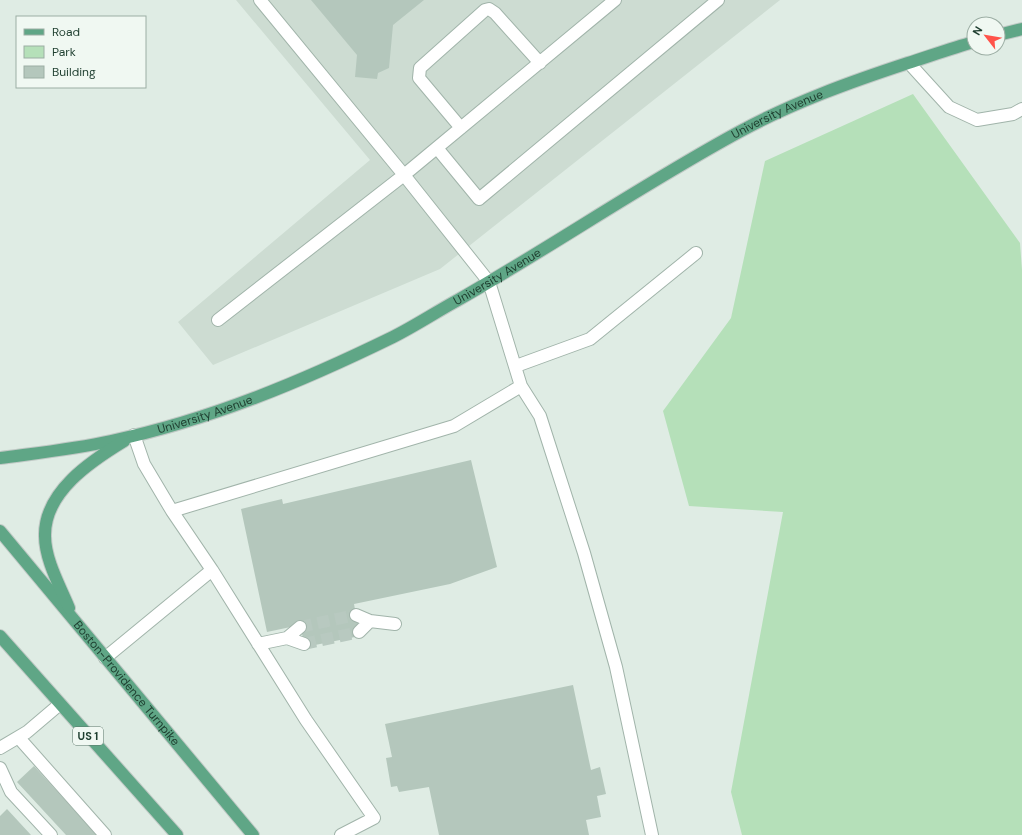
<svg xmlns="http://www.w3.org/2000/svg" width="1022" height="835" viewBox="0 0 1022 835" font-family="'DM Sans',sans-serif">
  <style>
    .built { fill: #cddcd2 }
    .green { fill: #b5e0b9 }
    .building { fill: #b4c7bc }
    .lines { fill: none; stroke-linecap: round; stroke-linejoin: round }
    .minor-tunnel { stroke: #b8c9c0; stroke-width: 12; stroke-dasharray: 12 6; stroke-linecap: butt }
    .minor-casing { stroke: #a1b4aa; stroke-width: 14 }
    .major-casing { stroke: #c0c9c5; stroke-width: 14 }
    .minor { stroke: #fff; stroke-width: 12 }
    .major { stroke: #5fa686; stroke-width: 12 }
    .labels { text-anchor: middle; stroke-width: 3; stroke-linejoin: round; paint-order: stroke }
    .shield { fill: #f0f8f2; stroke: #5d766a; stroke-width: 1 }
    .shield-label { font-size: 11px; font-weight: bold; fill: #1e3e2f }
    .street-label { font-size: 12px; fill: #1e3e2f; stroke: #f0f8f2 }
  </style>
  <rect width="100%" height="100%" fill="#dfece4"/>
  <path class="built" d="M236 0H780L440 269 213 365 178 322 370 160Z"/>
  <path class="green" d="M913 94 1020 243 1022 270V835H742L731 792 783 512 689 506 663 411 731 318 765 161Z"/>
  <path class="building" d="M311 0H424L393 25 389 68 378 73 377 79 355 77 357 55Z
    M471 460 497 567 450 584 354 604 360 636 305 647 300 625 267 632 241 509 282 499 283 504Z
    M573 685 591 770 600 767 606 794 597 796 601 817 586 820 589 835H439L429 787 399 792 397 786 391 787 386 758 392 757 385 724Z
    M34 766 97 835H66L17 782Z
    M7 809 31 835H0V816Z"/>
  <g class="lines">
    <path class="minor-tunnel" d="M300 627 356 615
      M304 644 359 632"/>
    <defs>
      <path id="minor" d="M909 63 949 107 977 120 1013 114 1022 109
        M461 128 419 78 420 68 485 10 489 9 495 13 540 63
        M437 148 479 199 718 0
        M218 320 404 175 615 0
        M516 366 590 339 696 253
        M521 386 540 416 584 553 616 667 652 835
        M134 435 144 464 172 511 212 570 306 720 374 818 341 835
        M172 511 454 426 521 386 489 282 404 175 260 0
        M356 615 370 621 395 624
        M359 632 370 621
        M287 638 304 644
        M258 644 287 638 300 627
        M105 658 212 570
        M19 738 105 835
        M0 748 27 732 60 704
        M0 768 11 792 51 835"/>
      <g id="major">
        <path d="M998 35 1022 29"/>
        <path id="s1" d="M0 458C37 453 75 449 111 441 210 420 303 381 393 337 415 326 436 312 458 300 553 246 643 184 739 132 792 103 850 82 908 63 930 56 952 48 974 42"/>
        <path id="s2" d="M0 531 253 835"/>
        <path d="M69 608C60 586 45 560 45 536 44 492 91 461 124 441"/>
        <path d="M0 636 177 835"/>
      </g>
    </defs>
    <use href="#minor" class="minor-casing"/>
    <use href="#major" class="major-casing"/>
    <use href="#minor" class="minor"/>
    <use href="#major" class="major"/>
  </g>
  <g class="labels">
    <rect class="shield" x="73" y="727" width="30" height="18" rx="3"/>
    <g class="shield-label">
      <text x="88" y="740">US 1</text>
    </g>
    <g class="street-label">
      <text dy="4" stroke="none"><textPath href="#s1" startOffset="858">University Avenue</textPath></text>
      <text dy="4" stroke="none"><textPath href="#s1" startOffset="534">University Avenue</textPath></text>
      <text dy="4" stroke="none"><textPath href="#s1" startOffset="210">University Avenue</textPath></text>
      <text dy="4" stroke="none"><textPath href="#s2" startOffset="198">Boston-Providence Turnpike</textPath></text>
    </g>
  </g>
  <rect x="16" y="16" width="130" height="72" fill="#f0f8f2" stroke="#9caea4"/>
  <rect x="24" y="29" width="20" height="6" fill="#5fa686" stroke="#9caea4"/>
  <text x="52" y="36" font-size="12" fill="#1e3e2f">Road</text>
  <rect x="24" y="46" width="20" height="12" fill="#b5e0b9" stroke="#9caea4"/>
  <text x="52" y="56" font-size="12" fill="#1e3e2f">Park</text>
  <rect x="24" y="66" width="20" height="12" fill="#b4c7bc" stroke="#9caea4"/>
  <text x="52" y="76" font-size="12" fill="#1e3e2f">Building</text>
  <g transform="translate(986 36) rotate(301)"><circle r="19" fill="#f0f8f2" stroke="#9caea4"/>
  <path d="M0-3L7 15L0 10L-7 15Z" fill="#ff534a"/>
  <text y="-6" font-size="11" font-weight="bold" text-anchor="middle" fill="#1e3e2f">N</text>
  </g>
</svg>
